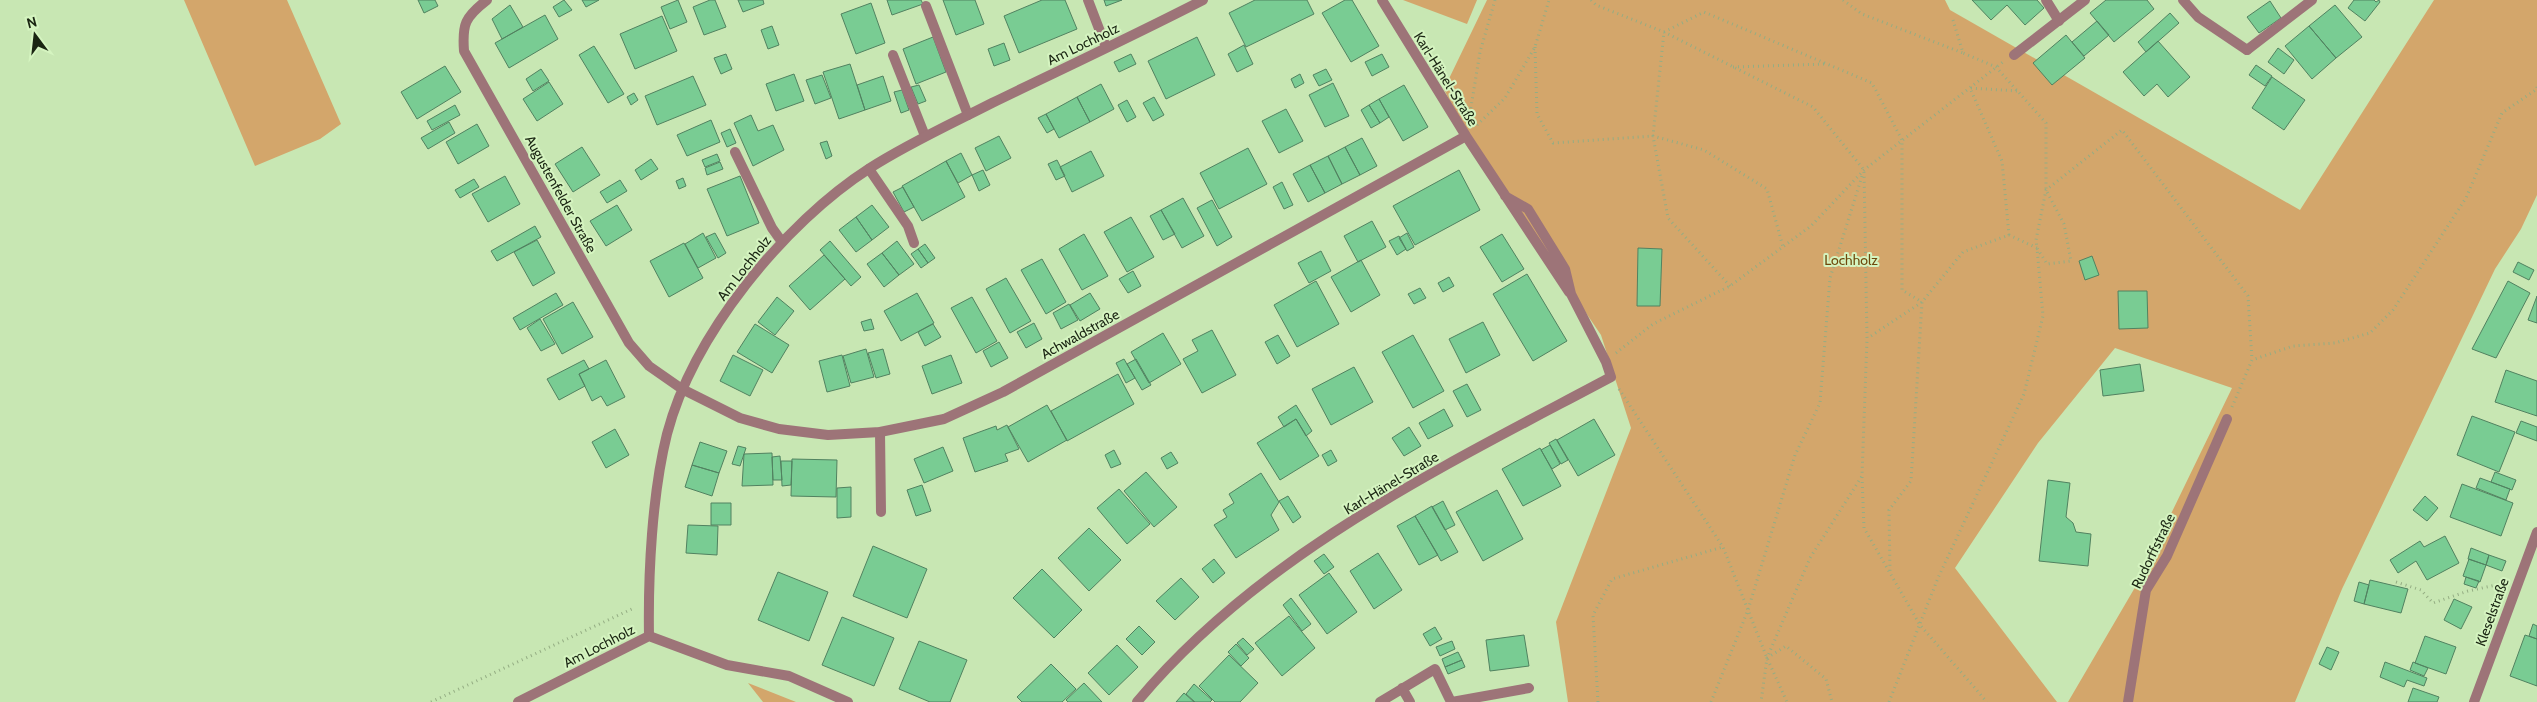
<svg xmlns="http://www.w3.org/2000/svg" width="2537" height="702" viewBox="0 0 2537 702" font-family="Cabin,sans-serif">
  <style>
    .green { fill: #d3a66b }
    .building { fill: #79cc93; stroke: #518260 }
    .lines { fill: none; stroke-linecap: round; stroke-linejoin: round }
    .path { stroke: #94ad83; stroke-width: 3; stroke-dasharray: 1 4; stroke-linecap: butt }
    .service { stroke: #9d7478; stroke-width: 10 }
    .minor { stroke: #9d7478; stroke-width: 10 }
    .labels { text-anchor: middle; stroke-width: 4; stroke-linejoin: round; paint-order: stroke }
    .street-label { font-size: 14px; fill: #1a2512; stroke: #d5f4c0 }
    .park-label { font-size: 14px; fill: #6e480b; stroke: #d5f4c0 }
  </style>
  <rect width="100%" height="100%" fill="#c8e7b3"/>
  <path class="green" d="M184 0H287L341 124 320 139 255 166Z
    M1403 0H1477L1467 24Z
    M1487 0H1945L1950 10 2300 210 2434 0H2537V195L2521 229 2495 269 2342 589 2295 702H2068L2137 584 2232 388 2115 348 2038 443 1955 568 2057 702H1568L1556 622 1631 428 1601 335 1466 136 1444 89Z
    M748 683 796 702H763Z"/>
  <path class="building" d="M418 0H435L438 6 424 13Z
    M564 0 572 10 559 17 553 7Z
    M582 0H599L586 7Z
    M678 0 687 22 670 29 661 7Z
    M710 0H715L726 27 704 35 693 7Z
    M738 0H763L764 4 743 12Z
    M887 0H921L923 4 892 15Z
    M943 0H975L984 24 956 35Z
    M1042 0H1065L1077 29 1019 53 1004 16Z
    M1104 0H1122L1106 6Z
    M1255 0H1307L1314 14 1246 47 1229 13Z
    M1345 0H1352L1379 46 1351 62 1322 13Z
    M1972 0H2037L2044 8 2025 25 2007 5 1991 20Z
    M2106 0H2147L2154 9 2114 42 2090 13Z
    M2354 0H2374L2376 2 2379 0 2380 2 2365 21 2348 8Z
    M2270 1 2281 18 2259 33 2247 17Z
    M871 3 885 43 856 54 841 14Z
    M510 5 523 27 502 39 492 19Z
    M2335 5 2362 37 2336 58 2309 26Z
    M2170 13 2179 23 2146 52 2138 42Z
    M545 15 558 39 509 68 495 43Z
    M662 16 677 51 635 69 620 34Z
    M2097 21 2109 35 2084 56 2072 42Z
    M772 26 779 45 768 49 761 30Z
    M2309 26 2336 58 2312 79 2285 46Z
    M2066 35 2085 58 2052 85 2033 63Z
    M933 37 946 72 916 84 903 49Z
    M1197 37 1215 75 1166 99 1148 61Z
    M2158 41 2190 77 2168 97 2157 84 2144 96 2123 72Z
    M1004 43 1010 60 994 66 988 49Z
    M1244 45 1253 64 1237 72 1228 54Z
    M594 46 624 94 608 103 579 55Z
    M2278 48 2294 60 2284 74 2268 62Z
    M726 54 732 69 721 74 714 58Z
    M1131 54 1136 64 1119 72 1114 62Z
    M1382 54 1389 67 1372 76 1365 62Z
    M850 64 865 110 839 119 823 72Z
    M2256 65 2272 76 2265 86 2249 75Z
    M445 66 461 92 417 119 401 92Z
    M541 69 549 81 533 91 526 79Z
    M1326 69 1332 80 1319 86 1313 75Z
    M794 74 804 101 776 111 766 84Z
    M1300 74 1304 83 1295 88 1291 79Z
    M822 75 831 98 815 104 806 80Z
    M693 76 706 105 657 125 645 96Z
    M883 76 891 101 865 110 857 85Z
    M2272 77 2305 100 2284 130 2252 108Z
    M549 82 563 104 537 121 523 99Z
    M1333 83 1349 116 1325 127 1309 95Z
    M1101 84 1114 109 1090 122 1077 97Z
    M919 85 926 101 918 104 911 87Z
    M1404 85 1428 127 1403 141 1379 99Z
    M902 90 909 110 901 113 894 92Z
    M634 93 638 100 631 105 627 97Z
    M1077 97 1090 122 1059 138 1046 114Z
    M1154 97 1164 115 1153 121 1143 103Z
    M1379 99 1389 117 1380 123 1369 105Z
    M1127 100 1136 117 1127 122 1118 105Z
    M455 105 460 115 432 130 427 121Z
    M1369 105 1380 123 1371 128 1361 110Z
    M1286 109 1303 141 1279 153 1262 121Z
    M1046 114 1054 129 1047 133 1038 118Z
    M751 115 758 131 773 125 784 150 753 166 734 123Z
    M711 120 720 142 687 156 677 135Z
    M449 122 455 133 428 149 421 138Z
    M477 124 489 146 458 164 446 142Z
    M730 129 736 143 727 147 721 133Z
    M999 136 1011 158 986 171 975 148Z
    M1362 138 1377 166 1360 175 1345 147Z
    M827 141 832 156 826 159 820 143Z
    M582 147 600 175 573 192 555 164Z
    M1345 147 1360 175 1342 184 1328 156Z
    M1248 148 1267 184 1219 209 1200 173Z
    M1091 151 1104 176 1072 192 1060 167Z
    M961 153 972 175 958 183 946 161Z
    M717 154 720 161 705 167 702 160Z
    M1328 156 1342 184 1325 193 1310 165Z
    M651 159 658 169 641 180 635 170Z
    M1057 160 1065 176 1056 180 1048 164Z
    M946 161 965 197 922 221 902 186Z
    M720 162 723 169 707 175 705 168Z
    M1310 165 1325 193 1308 202 1293 174Z
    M983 170 990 185 979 191 972 175Z
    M1459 170 1480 210 1415 245 1393 206Z
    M505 176 520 204 488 222 472 194Z
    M740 176 759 223 727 236 707 189Z
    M683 178 686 186 679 189 676 181Z
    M474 179 479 187 460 198 455 190Z
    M620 180 627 191 607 203 600 192Z
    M1282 182 1293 205 1284 209 1273 187Z
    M903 187 914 207 904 212 893 192Z
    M1183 198 1204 236 1182 248 1161 210Z
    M1212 200 1232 237 1217 246 1197 208Z
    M617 205 632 230 606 246 590 221Z
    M872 205 889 227 872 240 856 217Z
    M1161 210 1175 234 1163 240 1150 216Z
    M856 217 872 240 856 252 839 230Z
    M1131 217 1154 257 1127 272 1104 232Z
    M1372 221 1386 247 1358 262 1344 236Z
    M535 226 541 237 497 261 491 251Z
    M703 233 716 258 698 268 685 244Z
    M715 233 726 253 718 258 706 237Z
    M1407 233 1414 247 1407 251 1399 238Z
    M1084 234 1108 276 1082 290 1059 249Z
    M1502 234 1524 269 1502 282 1480 247Z
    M1399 236 1406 249 1397 255 1389 241Z
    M537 240 555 273 533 286 514 252Z
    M830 241 861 277 851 286 820 250Z
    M897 241 914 264 899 275 882 253Z
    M684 243 703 278 669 297 650 261Z
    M925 244 935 258 928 263 918 249Z
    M1638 248 1662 249 1660 306H1637Z
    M918 249 928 263 921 268 911 254Z
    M1321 251 1331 271 1309 283 1298 263Z
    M882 253 899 275 884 287 867 264Z
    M824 255 845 279 810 310 789 286Z
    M2092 256 2099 275 2085 280 2079 261Z
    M1042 259 1066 302 1046 314 1021 270Z
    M1361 260 1380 295 1351 312 1331 277Z
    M2518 262 2534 270 2529 280 2513 272Z
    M1133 271 1141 286 1128 293 1119 279Z
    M1527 274 1567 341 1533 361 1493 294Z
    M1449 277 1454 286 1443 292 1438 283Z
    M1006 278 1031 321 1010 333 986 289Z
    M1316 281 1339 324 1297 347 1274 305Z
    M2508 281 2530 293 2496 358 2472 349Z
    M1420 288 1426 298 1414 304 1408 294Z
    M2118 291H2147L2148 328 2119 329Z
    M556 293 563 305 520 330 513 318Z
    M917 293 934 323 901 341 884 311Z
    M1090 293 1100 309 1080 321 1070 305Z
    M2537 296V323L2528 320Z
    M777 297 794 311 775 335 758 322Z
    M972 297 997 341 976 353 951 308Z
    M573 302 593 337 562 354 543 319Z
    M1069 304 1078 320 1061 329 1053 313Z
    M540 319 555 344 541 351 527 328Z
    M871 319 874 329 864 331 861 322Z
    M1483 322 1500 355 1466 373 1449 339Z
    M1034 323 1042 339 1026 348 1017 332Z
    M755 324 789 345 772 373 737 352Z
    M933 324 941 337 925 346 918 332Z
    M1212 330 1236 375 1202 393 1183 359 1198 351 1192 340Z
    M1163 333 1181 364 1149 383 1131 352Z
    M1278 335 1290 356 1277 364 1265 342Z
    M1413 335 1444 391 1413 408 1382 352Z
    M999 342 1008 358 991 367 983 351Z
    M866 349 874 377 851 383 843 356Z
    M883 349 890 374 876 378 868 353Z
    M733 355 763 370 750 396 720 381Z
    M842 355 850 386 827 392 819 361Z
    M951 355 962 383 932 394 922 366Z
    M1124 359 1135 378 1126 383 1116 363Z
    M1136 359 1151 385 1142 390 1127 364Z
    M584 360 589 369 579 374 585 386 559 400 547 379Z
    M606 360 625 397 607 406 601 396 592 401 579 374Z
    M2140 364 2144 391 2103 396 2100 370Z
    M1354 367 1373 402 1331 425 1312 389Z
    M2506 370 2537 381V416L2495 402Z
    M1118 374 1134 404 1067 441 1051 411Z
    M1467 384 1481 410 1467 417 1453 391Z
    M1047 405 1067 440 1028 462 1008 427Z
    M1296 405 1312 431 1306 436 1296 419 1284 427 1278 417Z
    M1444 409 1453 426 1428 439 1419 423Z
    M2472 416 2515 432 2499 472 2457 455Z
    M1296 419 1319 456 1280 480 1257 443Z
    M1594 419 1615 455 1578 476 1557 440Z
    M2521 421 2537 427V441L2516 433Z
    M1007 425 1019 449 1005 454 1008 461 975 472 963 438 996 426 997 430Z
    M1409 427 1421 446 1404 456 1392 438Z
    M615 429 629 455 606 468 592 442Z
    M1556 439 1568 460 1561 464 1549 443Z
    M700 442 727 451 719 473 692 465Z
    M1550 445 1560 464 1552 469 1541 450Z
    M738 446 746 448 740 466 732 464Z
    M943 447 953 471 924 483 914 459Z
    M1540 448 1561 486 1523 506 1502 469Z
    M1114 450 1121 464 1111 468 1105 455Z
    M1331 450 1337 461 1328 466 1322 455Z
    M1171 452 1178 463 1167 469 1161 458Z
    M772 453 773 485 742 486 744 454Z
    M780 456 782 480H773L772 457Z
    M792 459 837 460 836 497 791 496Z
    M781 461H792L791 485 782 486Z
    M692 465 719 473 712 496 685 487Z
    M1146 472 1177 507 1154 527 1124 491Z
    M2495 472 2516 480 2512 490 2491 482Z
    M1261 473 1279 502 1271 515 1279 530 1236 558 1214 525 1227 517 1223 510 1234 503 1229 494Z
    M2480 478 2510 489 2506 500 2476 488Z
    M2048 480 2070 483 2066 517 2073 523 2076 532 2091 534 2088 566 2039 561Z
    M2462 484 2513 503 2501 536 2450 517Z
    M922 485 931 511 916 516 907 490Z
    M851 487V517L837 518V488Z
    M1119 489 1150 524 1127 544 1097 508Z
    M1497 490 1523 539 1483 561 1456 512Z
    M1288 496 1301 517 1293 523 1279 501Z
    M2425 496 2438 508 2427 521 2413 510Z
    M1443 501 1455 525 1445 530 1432 507Z
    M711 503H731V525H711Z
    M1432 506 1458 552 1441 561 1415 516Z
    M1415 516 1438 555 1419 565 1397 526Z
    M688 525 718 526 717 555 686 553Z
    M1089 528 1121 560 1089 591 1058 558Z
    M2445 536 2459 563 2427 580 2416 561 2398 573 2390 560 2420 541 2424 547Z
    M873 546 927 569 907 618 853 596Z
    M2471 548 2489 555 2486 565 2468 559Z
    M1378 553 1402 590 1374 609 1350 571Z
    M1324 554 1334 567 1324 574 1314 561Z
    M2489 555 2506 561 2502 571 2486 565Z
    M1214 559 1225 573 1213 583 1202 569Z
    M2469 559 2486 565 2480 582 2463 576Z
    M1042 569 1082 610 1054 638 1013 598Z
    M778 572 828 592 809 641 758 620Z
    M1329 573 1357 612 1327 634 1299 595Z
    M2466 577 2479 581 2476 588 2464 584Z
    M1181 578 1199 597 1175 620 1156 601Z
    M2370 580 2408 589 2401 613 2364 604Z
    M2359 582 2369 585 2364 604 2354 601Z
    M1291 598 1311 624 1302 631 1283 605Z
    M2454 599 2472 607 2461 629 2444 620Z
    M1289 616 1315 648 1282 676 1255 643Z
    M842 617 894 638 874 686 822 665Z
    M2533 624 2537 626V639L2529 636Z
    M1139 626 1155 642 1142 655 1126 639Z
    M1435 627 1442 639 1430 646 1423 634Z
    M1524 635 1529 666 1490 671 1486 640Z
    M2525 635 2537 639V686L2510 676Z
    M2425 636 2456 647 2446 674 2415 663Z
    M1243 638 1254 649 1247 655 1237 643Z
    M919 641 967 660 950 702H930L899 689Z
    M1452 641 1455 649 1440 656 1436 647Z
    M1236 644 1249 658 1241 666 1228 652Z
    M1117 645 1138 667 1109 695 1088 673Z
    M2327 647 2339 652 2331 670 2319 664Z
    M1458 652 1462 660 1445 667 1442 659Z
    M1229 655 1258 683 1240 702H1215L1199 686Z
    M1462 660 1465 667 1448 674 1445 667Z
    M2385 662 2427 678 2424 686 2407 680 2404 687 2380 677Z
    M2413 662 2428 668 2424 676 2410 670Z
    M1051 664 1076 689 1062 702H1022L1017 697Z
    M1084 683 1102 702H1068L1066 700Z
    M1194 684 1212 700 1210 702H1195L1186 694Z
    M2413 688 2439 697 2437 702H2408Z
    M1184 693 1194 702H1176Z"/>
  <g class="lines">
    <path class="path" d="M1591 0 1596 5 1664 32 1813 107 1864 170 1867 339 1862 476 1810 558 1767 658 1761 702
      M1843 0 1862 14 1963 53
      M1953 20 1963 53 1996 67 2046 123V190L2064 224 2071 261 2047 264 2037 248 2036 240 2046 190 2122 130 2248 296 2252 360
      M1535 47 1537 114 1553 143 1653 136 1704 150 1767 189 1783 247
      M1733 67 1826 64
      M1470 113 1480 52 1495 0
      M1477 125 1505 98 1535 47 1549 0
      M2009 235 2002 161 1970 88 2017 91
      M1730 286 1668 218 1653 136 1664 32 1704 12 1872 83 1902 140V290L1922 302 1868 338
      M1616 353 1653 324 1730 286 1811 226 1864 170 2003 62
      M1619 389 1723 547 1767 658 1787 702
      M2232 407 2252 360 2293 346 2335 343 2370 333 2393 310 2466 198 2502 113 2537 89V85
      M1862 477 1864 528 1920 625 1987 702
      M2396 582 2421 590 2433 603 2468 591 2501 584
      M1767 658 1786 646 1826 679 1832 702
      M431 702 634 608
      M1598 702 1593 615 1612 579 1723 547
      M1711 702 1748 610 1795 455 1820 403 1830 278 1863 173
      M1889 702 1938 578 2024 394 2043 316 2037 248 2009 235 1963 252 1922 302 1911 481 1889 510 1890 572"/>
    <path class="service" d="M1088 0 1106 47
      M2046 0 2059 21
      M926 6 968 115
      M2247 50 2312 0
      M893 55 925 136
      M735 152 772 228 782 242
      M869 169 908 226 914 243
      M880 432 881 512
      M1452 702 1529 688
      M2128 702 2146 590 2167 556 2227 419"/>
    <path class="minor" d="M487 0C465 17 462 24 464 51L629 343 649 366 682 389 740 418 779 429 828 435 880 432 944 419 1003 392 1466 136
      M1382 0 1466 136 1569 292
      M2183 0 2198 17 2247 50
      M2014 55 2085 0
      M649 636C648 574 652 494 667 434 693 335 784 223 870 168 909 143 951 124 992 103 1062 69 1133 36 1203 0
      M649 636 727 665 789 676 848 702
      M1402 688 1410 702
      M518 702 649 636
      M1137 702C1261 553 1444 466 1611 377L1606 362 1571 294 1565 269 1528 209 1505 196
      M1380 702 1435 669 1451 702
      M2474 702 2537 532"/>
  </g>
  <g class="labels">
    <g class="street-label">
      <text transform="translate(1083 44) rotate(-26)" y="5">Am Lochholz</text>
      <text transform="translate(1446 79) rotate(58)" y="5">Karl-Hänel-Straße</text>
      <text transform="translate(561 194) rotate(61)" y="5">Augustenfelder Straße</text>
      <text transform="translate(744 268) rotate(-52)" y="5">Am Lochholz</text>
      <text transform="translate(1080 334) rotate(-29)" y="5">Achwaldstraße</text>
      <text transform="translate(1391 483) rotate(-31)" y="5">Karl-Hänel-Straße</text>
      <text transform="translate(2153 551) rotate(-64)" y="5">Rudorffstraße</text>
      <text transform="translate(2492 612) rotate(-70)" y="5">Kleselstraße</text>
      <text transform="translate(599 646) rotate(-27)" y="5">Am Lochholz</text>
    </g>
    <g class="park-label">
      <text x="1851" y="265">Lochholz</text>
    </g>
  </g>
  <g transform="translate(35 35) rotate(345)" stroke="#d5f4c0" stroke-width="4" paint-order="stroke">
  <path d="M0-4L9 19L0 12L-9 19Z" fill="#1a2512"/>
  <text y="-8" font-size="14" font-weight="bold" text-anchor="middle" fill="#1a2512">N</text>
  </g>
</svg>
